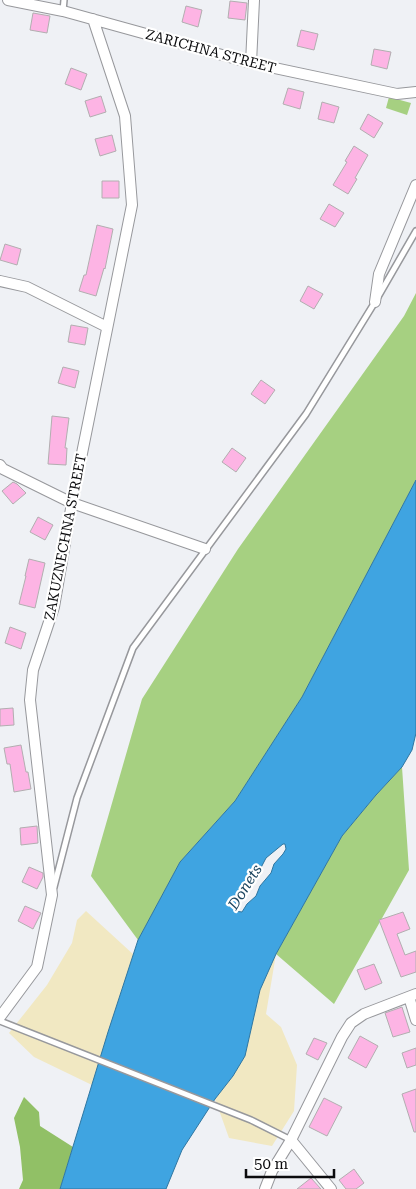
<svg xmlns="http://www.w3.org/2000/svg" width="416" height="1189" viewBox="0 0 416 1189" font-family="'Roboto Serif',serif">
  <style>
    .green { fill: #a6d081 }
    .forest { fill: #91c066 }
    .sand { fill: #f1e8c2 }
    .water { fill: #3fa4e1; stroke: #2f76a1; fill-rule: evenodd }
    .building { fill: #fdb4e4; stroke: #b2aeb0 }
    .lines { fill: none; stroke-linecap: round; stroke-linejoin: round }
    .service-casing { stroke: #97989c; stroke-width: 8 }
    .minor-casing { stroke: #97989c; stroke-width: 12 }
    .service { stroke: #fff; stroke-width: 5 }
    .minor { stroke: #fff; stroke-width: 10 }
    .labels { text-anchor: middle; stroke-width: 4.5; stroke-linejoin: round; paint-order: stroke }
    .street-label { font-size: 14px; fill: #0b0b0d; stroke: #fff }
    .water-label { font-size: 15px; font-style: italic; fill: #1d4660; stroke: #fff }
  </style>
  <rect width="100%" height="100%" fill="#eff1f5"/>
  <path class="green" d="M389 97 411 103 407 115 386 108Z
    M416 293V480L302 697 235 801 180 862 138 940 91 876 142 699 238 549 404 316Z
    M402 767 409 870 334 1004 276 954 342 836 376 795Z"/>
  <path class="forest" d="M24 1097 39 1112 40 1126 73 1147 60 1189H19L23 1180 20 1147 14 1118Z"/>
  <path class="sand" d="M86 911 134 955 92 1085 34 1057 9 1033 47 985 72 943 77 920Z
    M276 954 266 1014 281 1027 297 1065 294 1111 272 1146 229 1138 215 1099 233 1076 245 1056 260 990Z"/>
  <path class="water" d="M416 480V733L412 750 402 767 376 795 342 836 276 954 260 990 245 1056 233 1076 215 1099 182 1150 166 1189H60L108 1032 138 940 180 862 235 801 302 697ZM283 844H285L286 849 283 854 274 864 271 873 260 886 256 896 247 904 242 912 235 911 234 906 239 899 253 883 266 858Z"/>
  <path class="building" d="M230 1 247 3 245 20 228 18Z
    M186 6 202 10 198 27 182 22Z
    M33 13 50 16 47 33 30 30Z
    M301 30 318 34 314 50 297 46Z
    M374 49 391 52 387 69 371 65Z
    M71 68 87 74 81 90 65 84Z
    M288 88 304 92 300 109 283 104Z
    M101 96 106 112 90 117 85 101Z
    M322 102 339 107 334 123 318 119Z
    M368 114 383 123 374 138 360 129Z
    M112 135 116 151 100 156 95 139Z
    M354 146 368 155 355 178 357 179 348 194 333 185 347 162 345 161Z
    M102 181H119V198H102Z
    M329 204 344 213 335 227 320 219Z
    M97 225 113 229 105 269 104 268 96 296 79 291 84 275H86Z
    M5 244 21 249 17 265 0 260Z
    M308 286 323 294 314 309 300 301Z
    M71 325 88 328 85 345 68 342Z
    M63 367 79 371 75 388 58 383Z
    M261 380 275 390 265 404 251 394Z
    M52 416 69 418 65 448H67L66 465 48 464Z
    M232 448 246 458 236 472 222 462Z
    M13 482 17 484 26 493 13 504 2 491Z
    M38 517 53 525 45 540 30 532Z
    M29 559 45 563 35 608 19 604 26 576H25Z
    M10 627 26 633 21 649 5 643Z
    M13 708 14 725 0 726V709Z
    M21 745 26 772H28L31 789 14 792 10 764H7L4 748Z
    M37 826 38 843 21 845 20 828Z
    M29 867 43 873V877L37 889 22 882Z
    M25 906 41 913 33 929 18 921Z
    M403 912 410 929 397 934 405 955 416 951V972L401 977 379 920Z
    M374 964 382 983 365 990 357 970Z
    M402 1007 410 1032 393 1037 385 1013Z
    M360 1036 378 1046 366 1068 348 1058Z
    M314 1038 327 1043 318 1060 306 1054Z
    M416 1048V1065L407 1068 402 1053Z
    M416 1089V1132H414L402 1094Z
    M324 1098 342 1107 327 1136 309 1127Z
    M354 1169 364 1183 356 1189H346L339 1180Z
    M311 1178 321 1189H297Z"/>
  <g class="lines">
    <defs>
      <path id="service" d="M63 11 64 0
        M54 887 77 798 133 648 306 414 375 302 416 231
        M0 1021 251 1120 291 1140"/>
      <path id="minor" d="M8 0 63 11 251 63 397 94 416 92
        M251 63 254 0
        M0 281 27 287 107 327
        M375 302 379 274 416 185
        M0 465 3 469 72 503 205 549
        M409 997 416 1020
        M0 1017 37 967 52 895 30 700 33 670 54 607 72 503 132 205 125 116 93 19
        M291 1140 331 1189
        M265 1189 272 1171 291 1140 342 1037 351 1023 364 1014 416 994"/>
    </defs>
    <use href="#service" class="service-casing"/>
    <use href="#minor" class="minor-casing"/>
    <use href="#service" class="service"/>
    <use href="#minor" class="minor"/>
  </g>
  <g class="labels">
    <g class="street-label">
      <text transform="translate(211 51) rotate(15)" y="5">ZARICHNA STREET</text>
      <text transform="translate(65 537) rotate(-79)" y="5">ZAKUZNECHNA STREET</text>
    </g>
    <g class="water-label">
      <text transform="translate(245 887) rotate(-58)" y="5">Donets</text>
    </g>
  </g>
  <path d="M246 1169v8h88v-8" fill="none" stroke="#0b0b0d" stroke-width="2.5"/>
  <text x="254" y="1169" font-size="15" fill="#0b0b0d" stroke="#ffffff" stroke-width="4" paint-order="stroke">50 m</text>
</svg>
